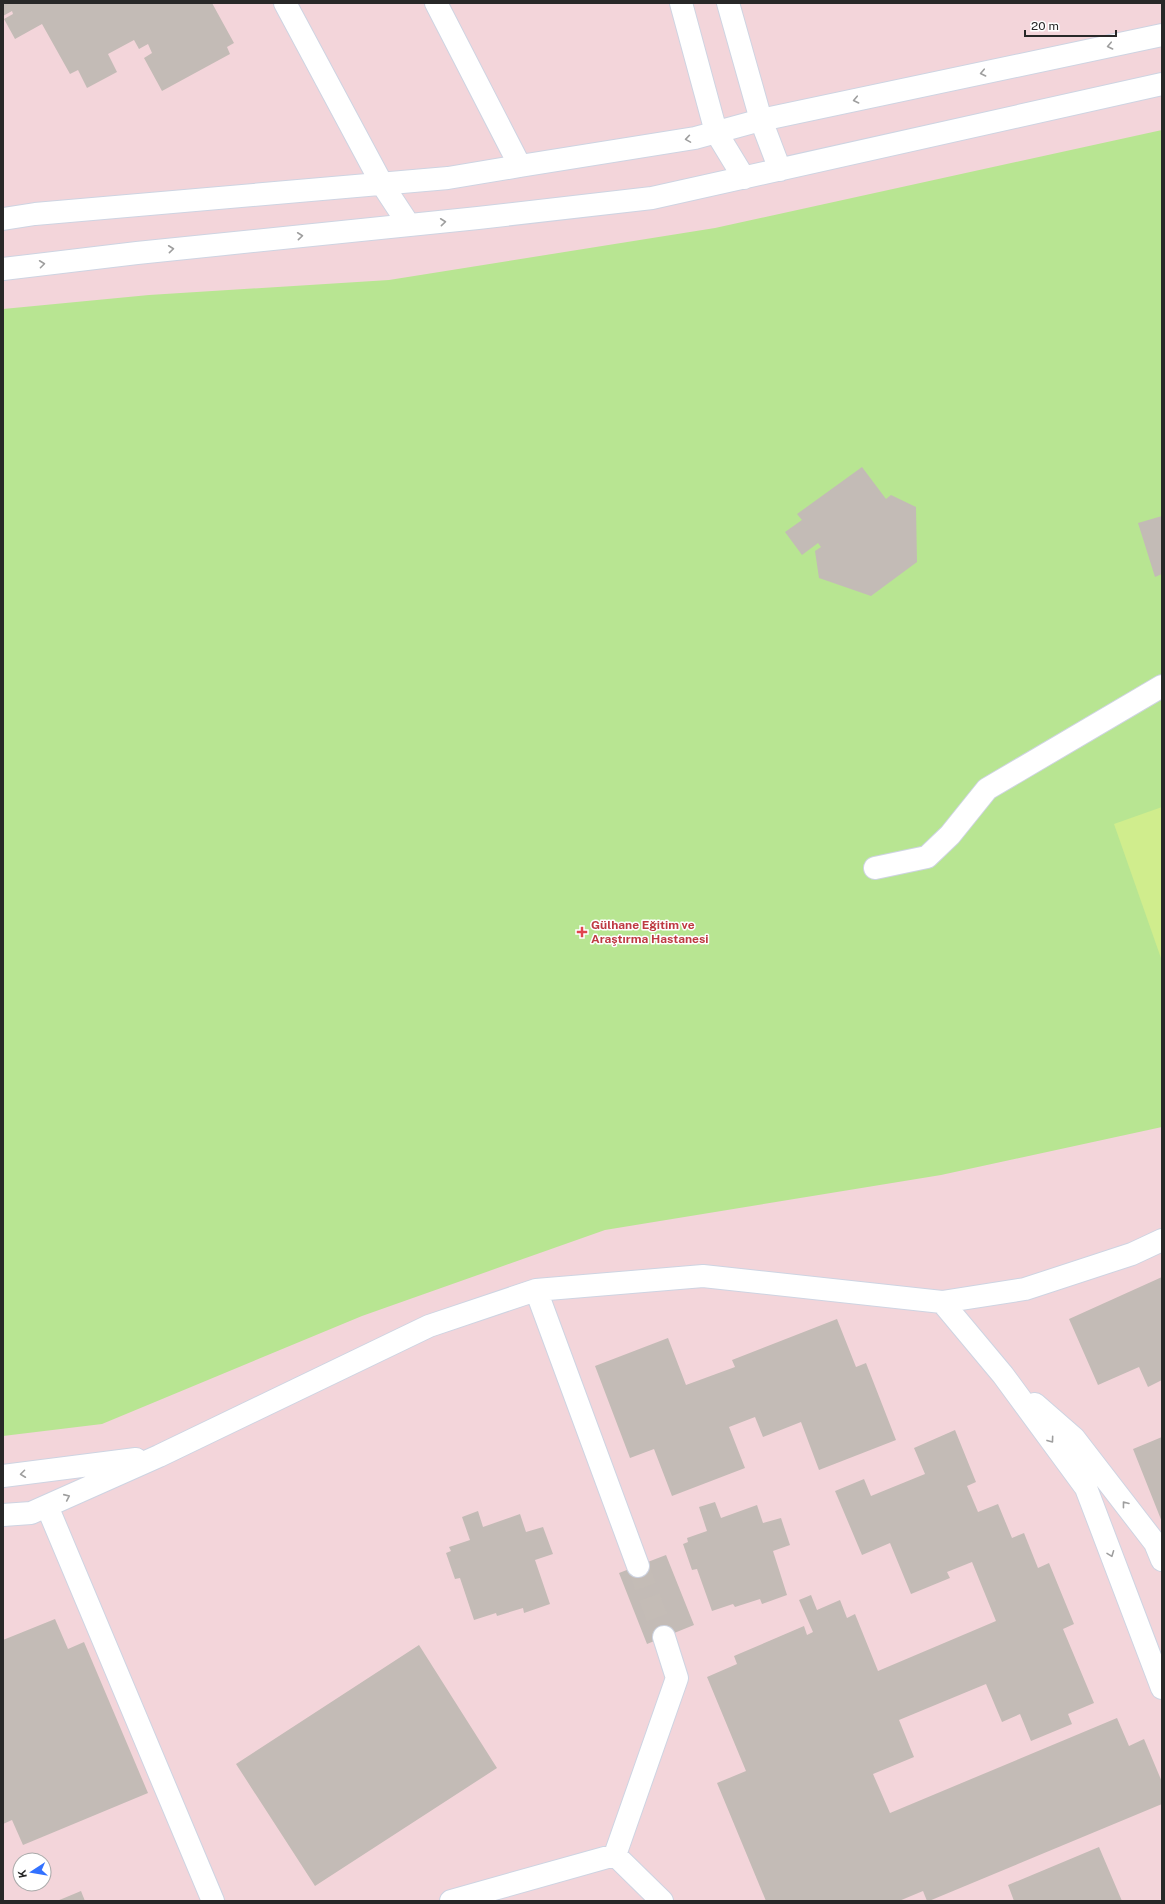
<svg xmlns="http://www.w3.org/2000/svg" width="1165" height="1904" viewBox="0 0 1165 1904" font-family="'Public Sans',sans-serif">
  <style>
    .medical { fill: #f3d5da; fill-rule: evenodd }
    .green { fill: #b8e592 }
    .pitch { fill: #d0ed8d }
    .building { fill: #c3bbb6 }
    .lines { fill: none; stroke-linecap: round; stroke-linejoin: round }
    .minor-tunnel { stroke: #c4bcb6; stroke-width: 22; stroke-dasharray: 22 11; stroke-linecap: butt }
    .minor-casing { stroke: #ced4e2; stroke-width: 24 }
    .minor { stroke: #fff; stroke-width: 22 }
    .oneway { stroke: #9e9e9e }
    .health-dot { fill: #e0444e; stroke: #fff; stroke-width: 1.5 }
    .labels { text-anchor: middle; stroke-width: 3; stroke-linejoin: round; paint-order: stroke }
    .health-label { font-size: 12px; font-weight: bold; fill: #be3a42; stroke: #fff; text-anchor: start }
  </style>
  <rect width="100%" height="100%" fill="#ebe1d9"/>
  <path class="medical" d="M3 3H1162V1901H3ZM20 1860H44V1884H20Z"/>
  <path class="green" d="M1162 130V1127L941 1175 605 1230 362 1316 102 1424 3 1436V309L149 295 389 280 715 228Z"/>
  <path class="pitch" d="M1162 807V961L1114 824Z"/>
  <path class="building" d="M3 3H212L234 43 227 47 230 54 162 91 144 58 152 53 148 44 139 49 134 40 108 54 117 72 87 88 78 70 70 74 42 24 15 39 4 19 13 14 12 11 3 16Z
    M862 467 886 499 891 495 916 507 917 562 871 596 819 578 815 551 821 547 818 543 802 555 785 532 802 520 797 514Z
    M1162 516V574L1155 577 1138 523Z
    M1162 1277V1380L1148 1387 1139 1367 1098 1385 1069 1319Z
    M837 1319 856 1367 866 1363 896 1440 819 1470 801 1422 763 1437 755 1417 729 1427 745 1468 672 1496 654 1449 630 1458 595 1366 668 1338 686 1385 735 1367 732 1360Z
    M955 1430 976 1482 967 1486 978 1512 998 1504 1012 1538 1024 1533 1038 1568 1049 1563 1074 1624 1063 1629 1094 1703 1068 1714 1072 1724 1031 1741 1020 1714 1002 1722 986 1684 899 1720 914 1757 873 1774 890 1813 1117 1718 1129 1746 1144 1739 1162 1782V1804L929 1901H927L923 1891 899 1901H766L717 1783 746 1771 707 1677 737 1664 734 1656 804 1626 807 1635 813 1632 799 1600 811 1595 817 1610 840 1600 847 1618 855 1614 878 1671 996 1621 972 1562 947 1572 950 1578 911 1594 890 1543 862 1555 835 1491 864 1479 871 1496 925 1474 914 1448Z
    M1162 1437V1522L1133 1449Z
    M715 1502 721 1518 757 1505 763 1523 781 1518 790 1545 773 1551 787 1595 762 1604 760 1599 735 1607 733 1604 712 1611 697 1569 692 1570 683 1544 688 1542 687 1538 707 1531 699 1507Z
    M478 1511 483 1527 520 1514 526 1532 543 1527 553 1554 535 1560 550 1604 524 1613 523 1608 497 1616 496 1613 474 1620 460 1578 455 1579 446 1553 451 1551 449 1547 470 1540 462 1517Z
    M666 1555 694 1625 647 1644 619 1573Z
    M55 1619 68 1649 84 1642 148 1793 23 1845 12 1820 3 1824V1640Z
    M419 1645 497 1768 315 1886 236 1764Z
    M1099 1847 1122 1901H1014L1008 1885Z
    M81 1891 85 1901H57Z"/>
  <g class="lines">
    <path class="minor-tunnel" d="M638 1566 664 1637"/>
    <defs>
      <path id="minor" d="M285 3 382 184 409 225
        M436 3 520 166
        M681 3 716 132 744 178
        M728 3 761 120 780 170
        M3 219 35 214 448 178 520 166 695 138 761 120 1162 35
        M3 269 137 253 478 218 652 198 1162 84
        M875 868 927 857 950 835 987 789 1162 686
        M536 1290 638 1566
        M942 1302 1025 1289 1132 1254 1162 1240
        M1035 1404 1074 1438 1155 1543 1162 1560
        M3 1476 136 1459
        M47 1506 213 1901
        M3 1515 31 1513 159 1456 429 1326 536 1290 703 1276 942 1302 1003 1375 1086 1488 1162 1688
        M615 1855 677 1678 664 1637
        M451 1901 615 1855 662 1901"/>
    </defs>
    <use href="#minor" class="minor-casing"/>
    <use href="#minor" class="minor"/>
  </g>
  <defs><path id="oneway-chevron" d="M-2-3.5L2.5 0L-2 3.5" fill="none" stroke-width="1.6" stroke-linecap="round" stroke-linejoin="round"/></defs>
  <g class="oneway">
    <use href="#oneway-chevron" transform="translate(1110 46) rotate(168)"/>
    <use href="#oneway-chevron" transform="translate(983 73) rotate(168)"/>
    <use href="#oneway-chevron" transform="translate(856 100) rotate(168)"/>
    <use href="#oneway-chevron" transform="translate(688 139) rotate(171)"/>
    <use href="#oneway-chevron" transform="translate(443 222) rotate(-6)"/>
    <use href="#oneway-chevron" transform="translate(300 236) rotate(-6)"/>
    <use href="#oneway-chevron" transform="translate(171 249) rotate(-6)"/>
    <use href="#oneway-chevron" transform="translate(42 264) rotate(-7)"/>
    <use href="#oneway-chevron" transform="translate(1051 1440) rotate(54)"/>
    <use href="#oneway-chevron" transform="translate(23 1474) rotate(173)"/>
    <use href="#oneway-chevron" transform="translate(67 1497) rotate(-24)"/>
    <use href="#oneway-chevron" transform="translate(1125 1504) rotate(-128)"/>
    <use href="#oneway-chevron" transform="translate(1111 1554) rotate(69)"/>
  </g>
  <path class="health-dot" d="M580 926h4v4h4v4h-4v4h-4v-4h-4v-4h4z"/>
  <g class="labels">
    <g class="health-label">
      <text x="591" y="929">Gülhane Eğitim ve<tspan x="591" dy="14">Araştırma Hastanesi</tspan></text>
    </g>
  </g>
  <rect width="1165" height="1904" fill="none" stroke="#282828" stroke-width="8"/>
  <g transform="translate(32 1872) rotate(258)"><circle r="19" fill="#ffffff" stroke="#a9a9a9"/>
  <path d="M0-3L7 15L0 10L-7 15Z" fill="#3271ff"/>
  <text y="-6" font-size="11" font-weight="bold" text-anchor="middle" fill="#282828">K</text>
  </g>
  <path d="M1025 30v6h91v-6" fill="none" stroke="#282828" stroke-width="2"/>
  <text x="1031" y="30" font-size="12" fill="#282828" stroke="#ffffff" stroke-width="3" paint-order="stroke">20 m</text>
</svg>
